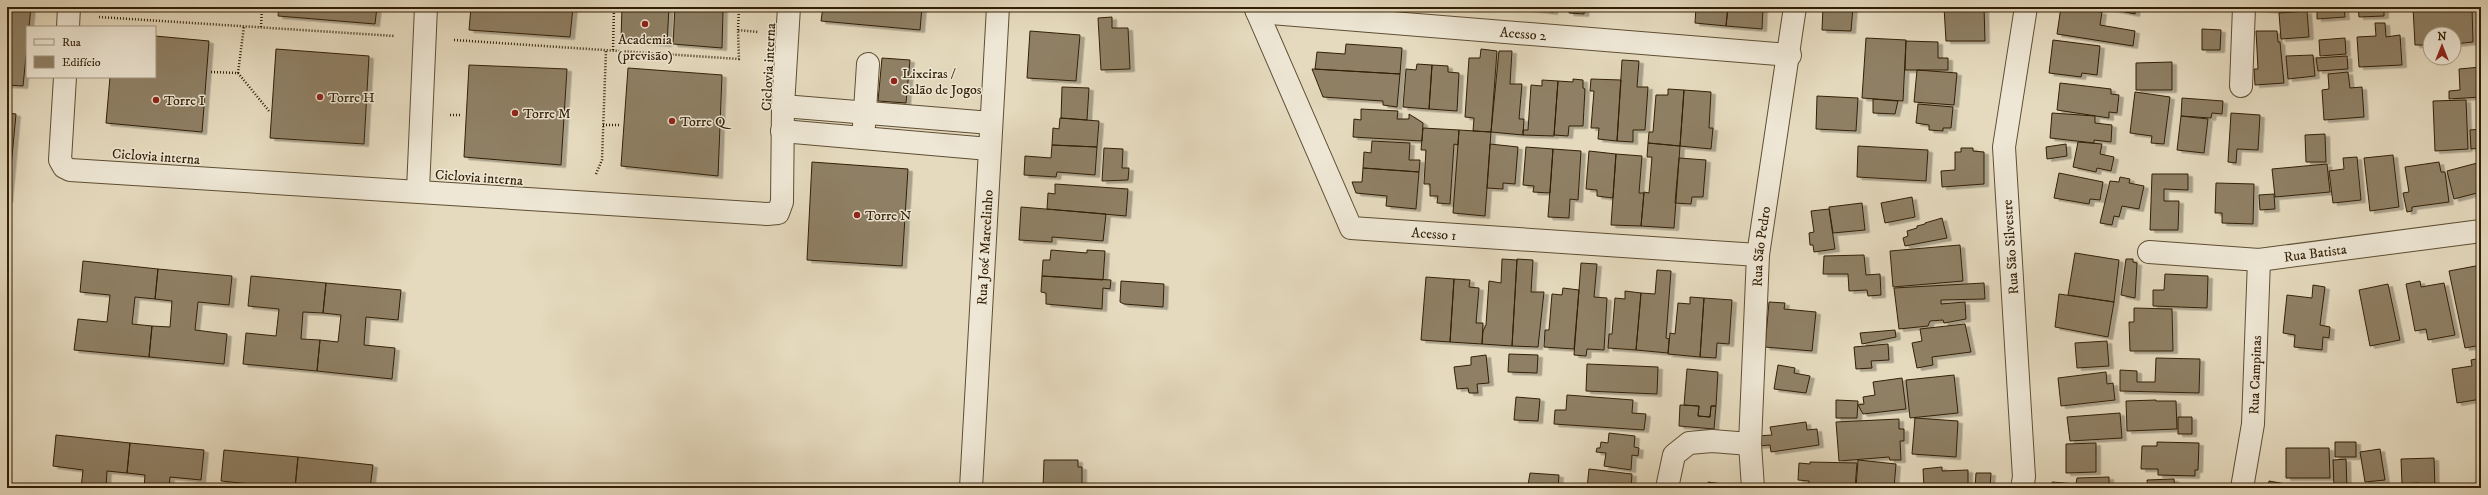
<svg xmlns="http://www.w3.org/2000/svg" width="2488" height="495" viewBox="0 0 2488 495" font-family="'IM FELL DW Pica',serif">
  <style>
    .building { fill: #8f8065; stroke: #321f05; filter: url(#shadow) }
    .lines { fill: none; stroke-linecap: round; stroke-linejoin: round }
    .minor-casing { stroke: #5f4e33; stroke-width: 24 }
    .path { stroke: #321f05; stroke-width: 2.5; stroke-dasharray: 1 2; stroke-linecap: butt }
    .minor { stroke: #eee7d5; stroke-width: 22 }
    .poi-dot { fill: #8f2418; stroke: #eee7d5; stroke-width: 1.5 }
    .labels { text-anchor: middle; stroke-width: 3; stroke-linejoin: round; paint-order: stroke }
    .street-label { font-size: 14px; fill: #321f05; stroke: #eee7d5 }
    .poi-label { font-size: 14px; fill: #321f05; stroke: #eee7d5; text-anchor: start }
  </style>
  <defs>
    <filter id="shadow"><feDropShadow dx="4.5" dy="2.5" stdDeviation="0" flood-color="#0004"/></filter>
  </defs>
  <rect width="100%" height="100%" fill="#e5dabe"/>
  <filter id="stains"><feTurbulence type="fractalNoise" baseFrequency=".005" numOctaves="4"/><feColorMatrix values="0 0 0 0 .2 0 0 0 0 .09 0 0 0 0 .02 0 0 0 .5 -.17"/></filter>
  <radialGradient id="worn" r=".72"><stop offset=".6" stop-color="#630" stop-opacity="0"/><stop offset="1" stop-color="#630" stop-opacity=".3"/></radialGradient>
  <path class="building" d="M7 7H31L23 86 7 85Z
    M279 7H377L375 24 278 16Z
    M471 7H573L570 37 469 30Z
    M622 7H669L667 44 621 40Z
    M675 7 723 10 722 48 673 44Z
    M823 7H922L920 30 821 21Z
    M1510 7H1537V10Z
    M1537 7H1554L1553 12 1537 10Z
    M1570 7H1585L1584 14 1569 13Z
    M1696 7H1728L1726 26 1695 23Z
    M1728 7H1763L1762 29 1726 26Z
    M1823 7H1853L1851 31 1822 30Z
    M1944 7H1984L1985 41H1946Z
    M2061 7H2088L2094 8 2093 11 2102 12 2100 25 2135 31 2133 46 2057 34Z
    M2101 7H2136L2135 14Z
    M2254 7H2283V11L2254 9Z
    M2317 7H2344L2345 17 2317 19Z
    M2358 7H2384V16L2359 17Z
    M2413 7H2472L2473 42 2454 44V34H2430V45H2415Z
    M2307 11 2309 37 2281 39 2279 13Z
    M1112 17V28H1128L1130 69 1101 70 1098 18Z
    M2375 23H2385L2386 37 2400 35 2402 65 2359 67 2357 37 2376 36Z
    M2202 29 2221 30 2220 50H2202Z
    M1030 31 1080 35 1076 81 1027 78Z
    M2256 31H2277L2278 42H2280L2284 83 2255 85 2254 69H2258Z
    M155 36 209 41 202 132 106 123 110 77H155Z
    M1866 38 1906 40 1903 101 1862 98Z
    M2345 38 2346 54 2320 56 2319 40Z
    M2053 40 2100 46 2097 75 2082 73 2081 77 2049 73Z
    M1906 41 1938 42V58H1948V70H1905Z
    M1346 44 1402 48 1400 74 1315 69 1317 52 1345 54Z
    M276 49 369 56 364 144 270 138Z
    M1481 49 1497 51 1491 132 1473 131 1474 118 1465 117 1469 58H1480Z
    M1499 51H1512L1510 84H1522L1519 119H1524L1523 135 1491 132Z
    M2313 55 2315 76 2288 79 2286 56Z
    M2347 56 2348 69 2318 71 2316 58Z
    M882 58 910 60 906 103 878 101Z
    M1622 60 1639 61 1637 87H1648L1645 130H1633V142L1617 141Z
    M2172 62V90H2136V63Z
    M1417 64 1432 65 1429 109 1403 107 1406 69 1416 70Z
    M469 65 567 69 561 165 464 157Z
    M1432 65 1448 66V72L1459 73 1457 111 1429 109Z
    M2481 67V97L2449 99V91L2460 90 2459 69Z
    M628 68 722 75 718 176 621 166Z
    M1312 69 1400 74 1397 107 1383 105V101L1323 97Z
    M1917 70 1957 73 1954 105 1914 102Z
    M2348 72 2350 88 2362 87 2364 117 2324 120 2322 90 2329 89 2328 74Z
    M1573 79 1583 80V88L1585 89 1583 126H1569L1568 136 1554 135 1558 81 1573 82Z
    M1591 79 1621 80 1617 141 1598 139 1599 128H1591L1594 91H1590Z
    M1542 80 1558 81 1554 136 1523 135V130H1528L1531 85 1542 86Z
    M2060 83 2111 89V94L2119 95 2117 113 2109 112V118L2057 110Z
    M1062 87 1089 88 1087 120 1061 118Z
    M1668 89 1684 90 1680 146 1648 143 1649 132H1653L1656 95H1668Z
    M1684 90 1711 92 1709 128H1713L1711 149 1680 146Z
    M2135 92 2170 97 2164 144 2151 143 2152 136 2130 133Z
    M1817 96 1858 98 1856 131 1816 129Z
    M2182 98 2223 101 2222 114 2212 113 2211 118 2181 116Z
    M1873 99 1898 101 1895 114 1873 113Z
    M2466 100 2468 149 2435 151 2433 101Z
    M1918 104 1953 107 1951 128H1943V131L1929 130V125L1916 123Z
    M1361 109 1398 111 1397 119H1409V114L1423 123 1422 141 1353 137 1354 119 1361 120Z
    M7 113 16 114 8 200H7Z
    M2052 113 2095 116V123L2112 125 2111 142 2094 140V143L2050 138Z
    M2231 113 2260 115 2258 150 2237 149 2236 163 2228 162Z
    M2181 116 2208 119 2204 153 2177 150Z
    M1060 118 1099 121 1097 147 1052 145 1053 128 1059 129Z
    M1423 128 1459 130 1458 145 1454 144 1450 204 1437 203 1438 196H1430V184H1424L1426 150H1421Z
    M2481 129V148L2471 149 2470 130Z
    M1459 130 1491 132 1485 216 1453 213Z
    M2325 134 2326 162H2306L2305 135Z
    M1372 141 1410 143 1409 160H1420L1419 172 1363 168 1364 152 1371 153Z
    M2078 142 2102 144 2100 154 2114 157 2111 171 2097 168 2096 172 2073 167Z
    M1648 143 1680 146 1674 228 1641 226 1644 192 1649 193 1652 157H1647Z
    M1490 144 1518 147 1515 184 1503 183V189L1487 188Z
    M2066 144 2067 156 2047 159 2046 147Z
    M1052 145 1097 147 1095 175 1057 172 1056 177 1024 175 1025 156 1051 158Z
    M1858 146 1928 150 1926 181 1857 177Z
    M1526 147 1553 149 1550 193 1533 192 1534 186 1523 185Z
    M1104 148 1123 149 1122 168H1129L1128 180 1102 181Z
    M1961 148H1973V151L1984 152V184L1942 187 1941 171 1955 170V152H1961Z
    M1553 149 1581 151 1578 200 1570 199 1569 218 1548 217Z
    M1589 151 1616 154 1613 198 1597 196V190L1586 189Z
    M1616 154 1642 156 1639 193H1644L1641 226 1611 225Z
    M2393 155 2399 207 2370 211 2364 158Z
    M2357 157 2361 200 2333 203 2329 171 2344 169 2343 158Z
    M1679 158 1706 160 1703 197H1692L1691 204 1675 203Z
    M812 162 908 169 902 266 807 260Z
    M2439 162 2441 172H2445L2449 202 2412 207V211L2407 212 2403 193 2409 192 2405 167Z
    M2481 162V192L2454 199 2447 171Z
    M2327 164 2330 192 2275 197 2272 169Z
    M1363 168 1419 172 1416 209 1386 206 1387 196 1356 193 1352 182H1362Z
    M2059 173 2103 182 2100 200 2090 199 2089 204 2054 198Z
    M2152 174H2188V190L2164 189V201H2179L2178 230H2150Z
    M2120 177 2130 179 2129 183 2144 186 2139 209 2122 206 2119 217 2114 216 2112 225 2100 223 2110 181 2119 182Z
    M2216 183 2254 184 2253 224 2222 223V213H2215Z
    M1055 184 1128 189 1126 216 1047 209 1048 193 1055 194Z
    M2274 194 2275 209 2260 210 2259 195Z
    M1912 197 1915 217 1885 223 1881 203Z
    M1862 203 1865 230 1833 233 1829 207Z
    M1021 207 1106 214 1103 241 1052 237V242L1019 240Z
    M1829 209 1835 249 1814 252 1813 245H1810L1809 233 1814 232 1811 211Z
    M1942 218 1947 238 1905 246 1903 238 1908 236 1907 231 1917 228V226L1925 224V223Z
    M1960 245 1963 281 1893 287 1890 251Z
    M1051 250 1087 253V250L1105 251 1103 280 1042 276 1043 260H1050Z
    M2075 253 2119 260 2114 302 2068 295Z
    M1864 255 1866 275 1880 274 1881 295 1868 296 1867 290 1849 291 1848 274H1823L1824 256Z
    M1502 259 1517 260 1512 346 1482 344 1483 331 1486 325 1489 281 1501 283Z
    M1517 259 1533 260 1531 292H1544L1538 347 1512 346Z
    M2126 259H2133V262L2137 263 2135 298 2121 295Z
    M83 261 158 269 155 299 135 297 132 324 152 326 149 357 74 350 78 319 107 322 110 295 80 292Z
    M1581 263 1597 264 1594 297 1607 298 1604 350 1587 349 1586 356 1574 355Z
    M2481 265V345L2465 348 2449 271Z
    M158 269 232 276 229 305 198 302 195 330 227 334 224 364 149 357 152 326 170 327 172 301 155 299Z
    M1657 270 1671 271 1666 338 1669 339 1668 353 1636 350 1641 293 1655 294Z
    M2165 274 2208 276 2207 308 2153 306V290H2164Z
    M251 276 326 283 323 313 303 312 301 339 320 340 317 371 243 364 246 333 276 336 279 309 248 306Z
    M1042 276 1111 280 1110 289 1103 288 1102 309 1046 304V293L1041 292Z
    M1426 277 1454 279 1450 342 1421 340Z
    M1454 279 1470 280 1469 287 1479 288 1476 323H1483L1482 344 1450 342Z
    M1121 281 1164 284 1163 307 1124 304 1120 302Z
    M2420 281 2421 287 2444 283 2455 335 2428 340 2426 329 2415 331 2406 284Z
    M326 283 401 290 398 320 366 317 364 345 395 348 392 379 317 371 320 340 338 342 341 315 323 313Z
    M1984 283 1985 299 1941 300V304L1965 302 1966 319 1944 323 1943 320 1930 321 1928 326 1899 329 1894 288Z
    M2388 284 2400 340 2370 346 2359 290Z
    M2313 285 2325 287 2320 325 2330 327 2329 338 2323 337 2322 350 2294 347 2295 335 2283 333 2287 295 2312 298Z
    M1563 288 1579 290 1574 349 1544 347 1545 330H1549L1552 294 1562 295Z
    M1625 291 1641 293 1636 350 1608 348 1609 334H1612L1615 298 1625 299Z
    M2059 294 2114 302 2108 337 2055 327Z
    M1690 297 1704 298 1700 357 1668 354 1670 333 1675 334 1678 303 1690 304Z
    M1704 298 1732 300 1729 344 1717 343 1716 358 1700 357Z
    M1769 302 1785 303 1784 309 1816 312 1812 351 1765 347Z
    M2134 308 2172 309 2173 351H2130L2129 322H2134Z
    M1965 324 1971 352 1932 357 1933 365 1917 368 1912 343 1922 341 1920 329Z
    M1895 330 1896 337 1862 344 1860 333Z
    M2107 341 2109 366 2077 368 2075 343Z
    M1888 344 1889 360 1871 361 1872 368 1856 369 1854 347Z
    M1509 354 1538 355 1537 373 1508 372Z
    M1486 355 1489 383 1477 384 1478 393H1469L1468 388 1457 389 1454 367 1471 365V357Z
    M2156 358 2200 359 2199 393 2120 391V370L2137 371V382H2155Z
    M2481 358V399L2457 403 2452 369 2472 366 2471 360Z
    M1587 364 1658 367 1657 394 1586 391Z
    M1778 365 1795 368 1794 373 1810 376 1806 393 1774 389Z
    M1687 369 1718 372 1716 406H1711L1710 417 1698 416 1699 406 1684 405Z
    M2106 372 2107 384 2113 383 2115 400 2061 406 2058 378Z
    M1954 375 1958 413 1910 418 1906 380Z
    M1902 378 1906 409 1863 414 1858 405 1864 404 1863 397 1875 395 1873 382Z
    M1567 395 1633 400 1632 413 1646 414 1644 430 1554 424 1555 410H1566Z
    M1516 397 1540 399 1538 421 1514 420Z
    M1836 400 1858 401 1857 418H1836Z
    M2156 400V401H2176L2177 429 2127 431 2126 401Z
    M1680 405 1699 406 1698 416 1710 417 1711 406H1716L1714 429 1679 426Z
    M2120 413 2122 438 2070 441 2067 417Z
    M2178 417H2192V434H2178Z
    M1915 418 1958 421 1956 457 1912 454Z
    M1899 419V429H1904V441H1900L1901 460H1890L1889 457 1839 461 1836 422Z
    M1806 422 1807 430 1817 429 1819 445 1771 452 1770 445 1758 446 1757 436 1772 435 1770 427Z
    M1609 433 1635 436 1634 447 1639 448 1638 456 1632 455 1631 470 1604 466 1606 453 1596 452 1597 448H1600L1601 442 1608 443Z
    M56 435 130 443 127 473 107 471 106 488H81L83 470 53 466Z
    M2157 442 2199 443 2198 470H2195V476L2158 475V469H2141L2142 446H2157Z
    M2335 442H2356V457H2335Z
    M130 443 204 450 201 480 170 477 169 488H144L145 475 127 473Z
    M2096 443V472L2066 473V444Z
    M2286 448H2329L2330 478H2286Z
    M2380 449 2385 480 2365 482 2360 452Z
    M224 450 298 457 295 488 276 486V488H251V484L221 481Z
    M298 457 373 465 370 488H295Z
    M2434 458 2435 488H2419V483L2402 484 2401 459Z
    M2346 459 2347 488H2334L2333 460Z
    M1044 460H1078V467H1082V488H1043Z
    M1858 460 1896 464 1894 488H1856Z
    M1810 462 1857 463 1855 488H1809V481L1798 480 1799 463 1810 464Z
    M1942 467V471L1968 470V488H1924L1923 469Z
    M1589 469 1632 474 1631 488H1587Z
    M1530 473 1559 475 1558 488H1540L1541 486 1528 485Z
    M1976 473H1991L1990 488H1975Z
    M2109 477V488H2052V482L2076 484 2077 478Z
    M2174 479 2175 488H2148L2147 480Z
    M2269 481 2297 486V488H2268Z
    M1708 482 1745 487V488H1708Z
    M2188 485 2221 487 2188 488Z"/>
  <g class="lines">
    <defs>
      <g id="minor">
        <path d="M789 7 783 106 991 123"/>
        <path id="s1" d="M1255 7 1351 228 1758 255"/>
        <path id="s2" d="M1257 12 1790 55"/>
        <path d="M68 27 69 7"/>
        <path d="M65 77 60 160 64 167 70 170 767 214 778 213 782 202 783 106"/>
        <path d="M2241 86 2244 7"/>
        <path d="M864 126 868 64"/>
        <path d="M782 131 989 149"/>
        <path d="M418 190 426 7"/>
        <path id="s3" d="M2149 252 2259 260 2481 231"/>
        <path id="s4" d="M971 488 998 7"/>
        <path d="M1667 488 1674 455 1689 443 1712 441 1750 444"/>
        <path id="s5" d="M1753 488 1750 444 1758 255 1795 7"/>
        <path d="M2022 488 2024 477 2004 147 2026 7"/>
        <path id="s6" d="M2242 488 2253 424 2259 260"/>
      </g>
    </defs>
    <use href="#minor" class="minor-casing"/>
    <path class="path" d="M99 17 395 36
      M261 27 262 7
      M738 30 739 7
      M454 40 739 59 738 30 758 32
      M613 50 614 7
      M211 72 238 73 244 26
      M238 73 269 111
      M450 115H460
      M603 125H619
      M596 174 602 160 606 50"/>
    <use href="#minor" class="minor"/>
  </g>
  <g class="poi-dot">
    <circle cx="645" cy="24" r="4"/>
    <circle cx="894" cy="81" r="4"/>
    <circle cx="320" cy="97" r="4"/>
    <circle cx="156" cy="100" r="4"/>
    <circle cx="515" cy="113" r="4"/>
    <circle cx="672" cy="121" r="4"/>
    <circle cx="857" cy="215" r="4"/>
  </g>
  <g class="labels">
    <g class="street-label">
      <text dy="5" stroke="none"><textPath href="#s2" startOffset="267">Acesso 2</textPath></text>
      <text transform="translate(768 67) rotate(-87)" y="5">Ciclovia interna</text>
      <text transform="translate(156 156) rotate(4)" y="5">Ciclovia interna</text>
      <text transform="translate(479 177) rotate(4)" y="5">Ciclovia interna</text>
      <text dy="5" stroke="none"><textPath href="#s1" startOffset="324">Acesso 1</textPath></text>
      <text dy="5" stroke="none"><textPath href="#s4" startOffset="241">Rua José Marcelinho</textPath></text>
      <text dy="5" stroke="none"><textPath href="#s5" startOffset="242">Rua São Pedro</textPath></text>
      <text transform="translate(2010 247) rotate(-94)" y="5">Rua São Silvestre</text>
      <text dy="5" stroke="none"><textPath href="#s3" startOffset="167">Rua Batista</textPath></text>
      <text dy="5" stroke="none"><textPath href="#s6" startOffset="114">Rua Campinas</textPath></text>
    </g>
    <g class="poi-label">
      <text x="645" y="44" text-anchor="middle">Academia<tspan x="645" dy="16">(previsão)</tspan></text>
      <text x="902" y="78">Lixeiras /<tspan x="902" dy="16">Salão de Jogos</tspan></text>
      <text x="328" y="102">Torre H</text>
      <text x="164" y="105">Torre I</text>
      <text x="523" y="118">Torre M</text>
      <text x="680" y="126">Torre Q</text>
      <text x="865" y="220">Torre N</text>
    </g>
  </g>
  <rect width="2488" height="495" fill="none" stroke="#e5dabe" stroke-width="24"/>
  <rect x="8" y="8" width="2472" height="479" fill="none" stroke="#321f05" stroke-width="2"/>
  <rect x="12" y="12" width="2464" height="471" fill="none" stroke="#321f05"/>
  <rect x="26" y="26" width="130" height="52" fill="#eee7d5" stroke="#a39782"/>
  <rect x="34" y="39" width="20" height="6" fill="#eee7d5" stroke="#a39782"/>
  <text x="62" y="46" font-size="12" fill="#321f05">Rua</text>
  <rect x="34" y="56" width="20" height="12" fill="#8f8065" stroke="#a39782"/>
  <text x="62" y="66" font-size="12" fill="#321f05">Edifício</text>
  <g transform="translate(2442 46)"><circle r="19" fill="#eee7d5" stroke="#a39782"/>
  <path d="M0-3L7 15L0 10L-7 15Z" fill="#8f2418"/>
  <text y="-6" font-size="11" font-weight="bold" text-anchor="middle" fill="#321f05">N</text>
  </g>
  <rect width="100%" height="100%" filter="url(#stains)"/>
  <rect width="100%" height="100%" fill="url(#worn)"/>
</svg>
